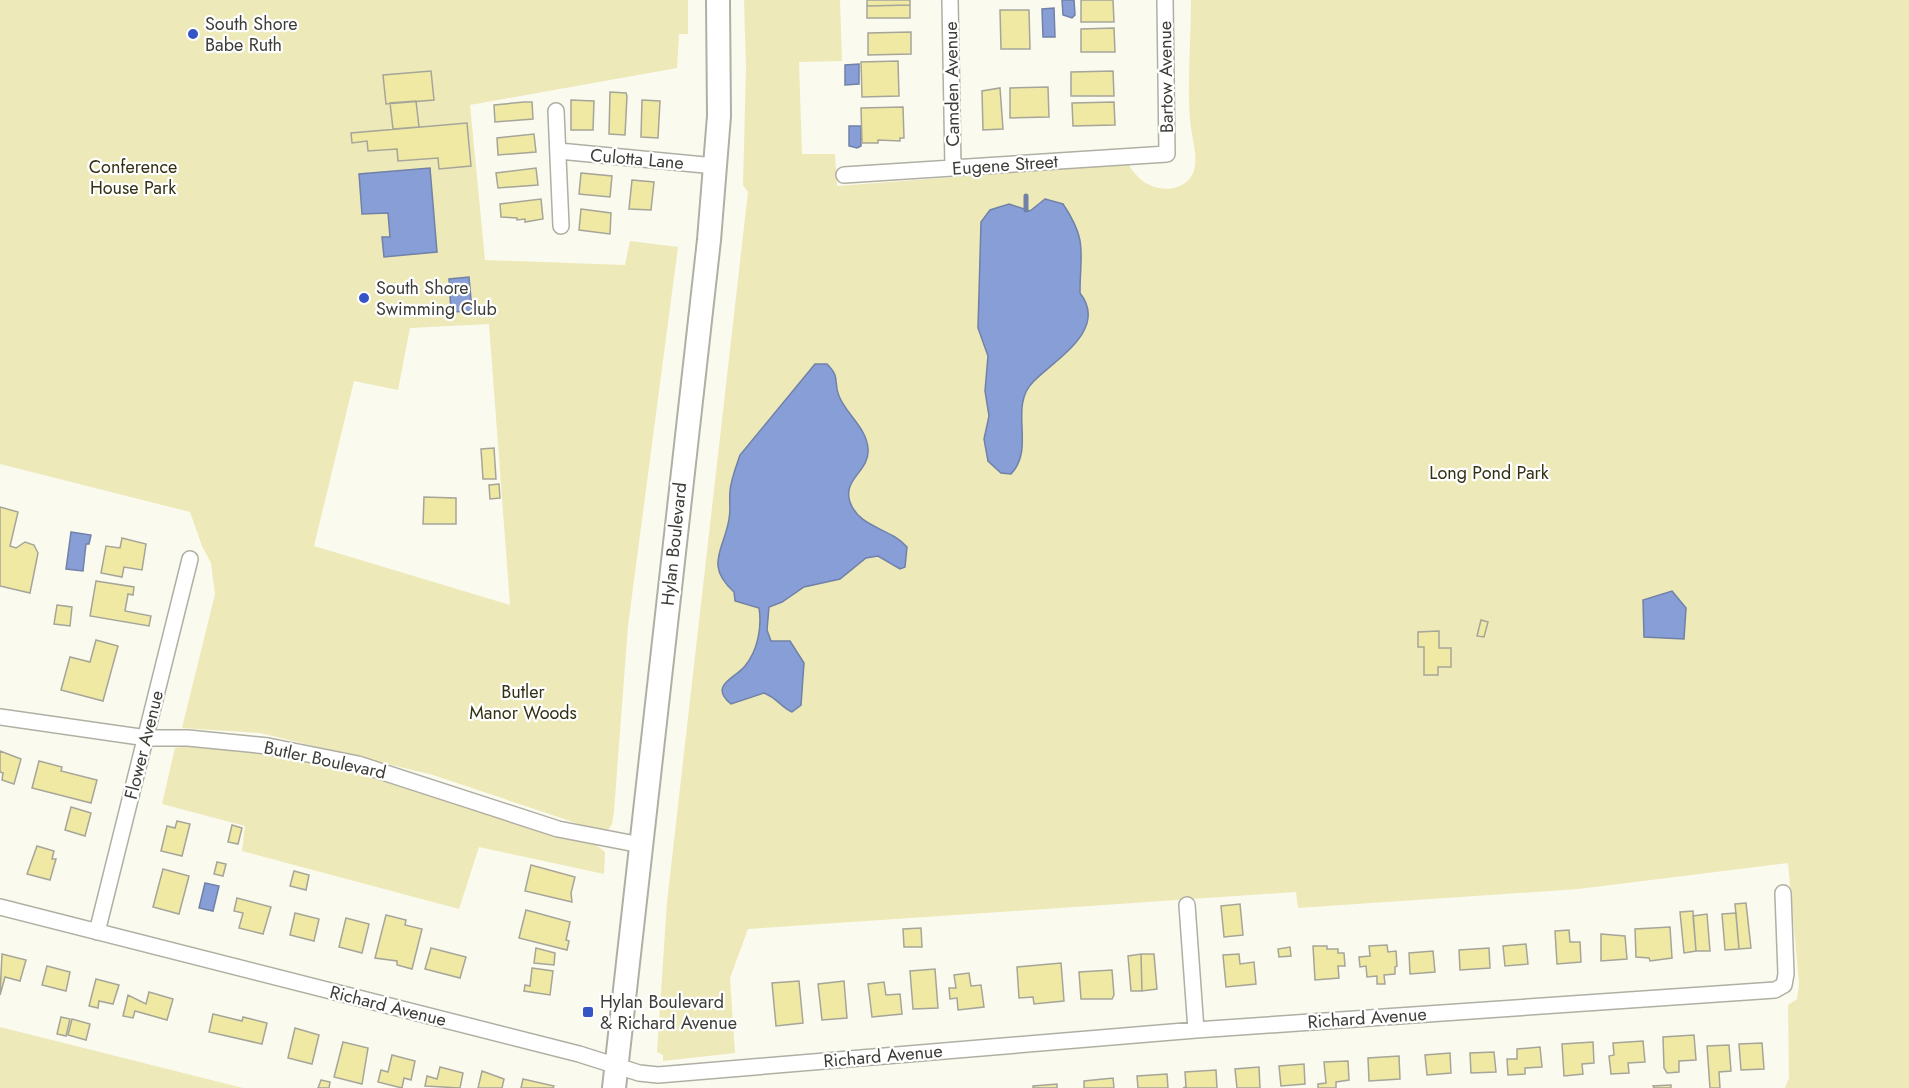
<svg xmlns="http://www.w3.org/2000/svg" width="1909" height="1088" viewBox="0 0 1909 1088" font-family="Jost,sans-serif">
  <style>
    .green { fill: #ede9b9; fill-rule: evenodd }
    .water { fill: #879ed6; stroke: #7181a7; stroke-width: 1.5 }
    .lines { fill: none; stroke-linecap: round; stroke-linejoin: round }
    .stream { stroke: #7181a7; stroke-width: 5 }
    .building { fill: #efe9a4; stroke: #a6a599; stroke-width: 1.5 }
    .street-casing { stroke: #b0afa3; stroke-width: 18 }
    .primary-casing { stroke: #b0afa3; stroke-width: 26 }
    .street { stroke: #fff; stroke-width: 15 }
    .primary { stroke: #fff; stroke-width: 22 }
    .poi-dot { fill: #3555c6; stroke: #fff; stroke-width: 2 }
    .labels { text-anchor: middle; stroke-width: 4.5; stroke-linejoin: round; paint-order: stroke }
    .poi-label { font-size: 18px; fill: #3d3d38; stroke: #fff; text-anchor: start }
    .street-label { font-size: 18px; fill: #3d3d38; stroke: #fff }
    .park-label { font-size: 18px; fill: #343113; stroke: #fff }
  </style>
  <rect width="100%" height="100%" fill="#fbfaee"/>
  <path class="green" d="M0 0H688V34H679L677 68 470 105 485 260 625 265 630 241 678 247 628 626 614 811 612 824 608 830 600 831 433 775 260 733 182 728 215 594 211 563 202 546 190 512 0 464ZM489 324 510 605 314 546 354 381 398 390 410 328Z
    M744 0H840L842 61 799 62 802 154H835L837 186 1128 164C1134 173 1141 182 1152 186 1169 193 1192 187 1195 166 1197 151 1191 135 1190 120 1187 81 1191 40 1191 0H1909V1088H1785L1789 1078 1788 1005 1797 999 1799 984 1788 863 1578 889 1298 908 1296 892 748 929 730 978 735 1053 663 1061V1055L657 1052 667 902 748 192 743 185 746 68Z
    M194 745 269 754 348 768 565 838 595 844 605 852 604 874 479 847 459 909 242 851 245 826 162 804 175 748Z
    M0 1027 243 1088H0Z"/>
  <path class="water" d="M1062 0H1074L1075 15 1072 18 1063 15Z
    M1054 8 1055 37H1043L1042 9Z
    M859 64V84L845 85V65Z
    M849 126H861V146L857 148 849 146Z
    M430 168 437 252 384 257 382 237H390L388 213 362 214 359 174Z
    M1045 199 1063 204C1088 241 1080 252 1080 293 1109 330 1054 360 1033 382 1008 407 1036 448 1011 474L1001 473 988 461 984 439 989 416 985 391 988 356 978 328 981 222 990 210 1009 204 1030 211Z
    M469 277 472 311 451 312 449 279Z
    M815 364H827C841 378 833 381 839 396 846 414 867 428 868 449 870 471 842 479 850 502 859 528 891 528 907 547L905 567 900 569 878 556 866 558 840 579 804 587 782 602 769 607 767 630 771 641H790L804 663 801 705 792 712C781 707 777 698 764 693L731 704C708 685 736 678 745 666 758 650 762 627 759 608L735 601 734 592C704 565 724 550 729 519 731 510 729 501 730 491 731 479 736 467 740 455Z
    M71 532 91 535 89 544H86L83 571 66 569Z
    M1672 591 1686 608 1684 639 1644 637 1643 600Z
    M205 883 219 886 213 911 199 908Z"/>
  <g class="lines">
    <path class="stream" d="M1026 196V210"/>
  </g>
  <path class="building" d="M867 0H910V5L867 6Z
    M1081 0H1113L1114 22H1081Z
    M910 5V18H867V6Z
    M1000 10H1029L1030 49H1001Z
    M1114 28 1115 52H1081V29Z
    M911 32V54L868 55V33Z
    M898 61 899 96 862 97 861 62Z
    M431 71 434 100 386 104 383 75Z
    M1113 71 1114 96H1071V72Z
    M1048 87 1049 117 1010 118V88Z
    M1000 88 1003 129 983 130 982 91Z
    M610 92 626 93 627 96 625 135 609 134Z
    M571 100 594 101 593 130H571Z
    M642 100 660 101 658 138 641 137Z
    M416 101 419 127 393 129 390 103Z
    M524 102H532L533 119 495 122 494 105Z
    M1114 102 1115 125 1073 126 1072 103Z
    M903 107 904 138H900V141L878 140V143H862L861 108Z
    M467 123 471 166 439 169 438 158 398 161 397 149 368 151 367 141 352 143 351 133Z
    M534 134 536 152 498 155 497 138Z
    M536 168 538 185 498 188 496 173Z
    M581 173 612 176 610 197 579 194Z
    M632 180 654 182 651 210 629 209Z
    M541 199 543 219 525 222V219L517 220V218L501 217 500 204Z
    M581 209 611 213 610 234 579 230Z
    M494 448 496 479H483L481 449Z
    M499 484 500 498 490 499 489 485Z
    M424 497 456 498V524H423Z
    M0 507 18 512 10 546 16 548 25 542 34 545 38 553 30 593 0 586Z
    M122 538 146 544 142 570 124 567 122 577 101 573 106 546 120 548Z
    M96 581 134 587 133 595 128 594 125 611 151 616 149 626 90 616Z
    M57 605 72 607 70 626 54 624Z
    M1481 620 1488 622 1484 637 1477 636Z
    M1439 631V648H1451V667H1438V675H1424V647H1418V632Z
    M96 640 118 646 103 701 61 690 70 657 90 662Z
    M0 751 21 759 14 784 2 780 3 773 0 772Z
    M39 761 62 767 61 771 97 780 91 803 32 788Z
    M71 807 91 813 85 836 65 830Z
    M177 821 190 824 182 856 161 851 167 826 175 828Z
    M232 825 242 828 238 844 228 842Z
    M37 846 54 851 52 859H56L50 880 27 874Z
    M217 862 226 864 223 876 214 874Z
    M531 865 575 877 571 893 572 902 525 891Z
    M163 869 189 876 179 914 153 907Z
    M294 871 309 875 306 890 290 886Z
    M237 898 271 907 263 934 239 928 243 913 234 911Z
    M1746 903 1751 948 1739 949 1735 904Z
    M1240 904 1243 935 1224 937 1221 906Z
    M526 910 570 922 566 940 569 941 567 950 519 938Z
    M1693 911 1696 951 1684 953 1680 912Z
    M295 913 319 919 314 941 290 935Z
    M1736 913 1739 949 1725 950 1722 914Z
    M1707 914 1710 951H1696L1693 916Z
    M386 915 406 920 405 925 422 929 412 969 397 965V961L375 958Z
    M346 918 369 924 362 953 339 947Z
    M1670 927 1672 958 1650 961 1649 958 1636 957 1635 929Z
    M921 928 922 947H904L903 929Z
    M1569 930 1570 942H1580L1581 962 1557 964 1555 931Z
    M1601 934 1625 936 1627 959 1601 961Z
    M1526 944 1528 964 1505 966 1503 946Z
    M1387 945 1388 952 1396 951 1397 966 1395 967V974L1384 975 1385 984H1377V976L1367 977 1366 966 1360 967 1359 957 1370 956 1369 946Z
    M1313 946H1327V949H1338V953H1344L1345 966H1338L1339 978 1315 980Z
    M1290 947 1291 956 1279 957 1278 949Z
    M431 948 466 957 460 978 425 969Z
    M536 948 555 953 554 965 534 963Z
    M1489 948 1490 968 1460 970 1459 950Z
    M1433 951 1435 972 1410 974 1409 953Z
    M2 954 26 960 20 981 5 977 0 995Z
    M1141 954H1154L1157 989 1142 991Z
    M1141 954 1142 991H1131L1128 956Z
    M1239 954 1240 964 1254 962 1256 984 1226 987 1223 955Z
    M1061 963 1064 1001 1034 1004 1033 997 1019 998 1017 967Z
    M47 966 70 972 66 991 42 985Z
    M532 968 553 971 550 995 524 991 525 985 530 986Z
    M935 969 938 1008 913 1009 910 971Z
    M1112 970 1114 995 1112 999H1081L1079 972Z
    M969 973 971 986 981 985 984 1007 958 1010 957 998 950 999 949 988H956L954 975Z
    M96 979 119 985 113 1004 99 1001 98 1008 89 1006Z
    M799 981 803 1023 776 1026 772 983Z
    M844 981 847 1018 822 1020 818 984Z
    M884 982 886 995 900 994 902 1014 872 1017 868 984Z
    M149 992 173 999 167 1020 135 1011 133 1018 123 1016 128 995 146 1004Z
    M213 1014 242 1021 243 1017 267 1023 262 1044 209 1032Z
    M61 1017 70 1019 66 1036 57 1034Z
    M72 1019 90 1024 86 1040 68 1035Z
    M295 1028 319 1035 312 1064 288 1058Z
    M1694 1035 1696 1060 1679 1061V1072L1667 1073 1664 1068 1663 1037Z
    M1643 1041 1645 1062 1628 1063 1629 1073 1611 1074 1609 1056 1614 1055 1613 1043Z
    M343 1042 368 1048 362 1084 334 1077Z
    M1593 1042 1594 1063 1582 1064 1583 1074 1564 1076 1562 1044Z
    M1762 1043 1764 1069 1741 1070 1739 1044Z
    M1729 1045 1731 1071 1719 1072 1720 1088H1710L1707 1046Z
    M1540 1047 1542 1067 1525 1068V1074L1508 1075 1507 1059H1517V1049Z
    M1494 1052 1496 1072 1471 1073 1470 1053Z
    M1450 1053 1451 1073 1427 1075 1425 1055Z
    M392 1055 415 1061 411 1080 404 1078 402 1088 378 1082 381 1070 388 1072Z
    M1399 1056 1400 1079 1369 1081 1368 1058Z
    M1348 1061 1349 1080 1336 1082V1088H1318V1084L1326 1083 1324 1062Z
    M1304 1064 1305 1084 1281 1086 1279 1066Z
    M440 1067 463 1073 460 1088 425 1086 427 1076 437 1079Z
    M1259 1067 1260 1088H1237L1235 1069Z
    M1216 1070 1217 1088H1183L1186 1087 1185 1072Z
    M482 1071 504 1079 502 1088H478Z
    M1167 1074 1168 1088H1138L1137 1076Z
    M1113 1078 1114 1088H1084V1081Z
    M523 1079 554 1086 553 1088H521Z
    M321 1080 330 1082 329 1088H318Z
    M1057 1084V1088H1033V1086Z
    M1671 1085V1088H1654L1653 1086Z"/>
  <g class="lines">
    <defs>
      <path id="street" d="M950 0 953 168
        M556 111 561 226
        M559 151 715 166
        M844 175 1167 154 1165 0
        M0 717 147 738H188L268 746 358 764 558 829 641 845
        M1187 905 1196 1030
        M0 907 579 1054 639 1073 658 1075 1196 1030 1775 990 1784 985 1786 974 1783 893
        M97 932 190 559"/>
      <path id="primary" d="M614 1088 709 240 719 116 718 0"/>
    </defs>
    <use href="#street" class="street-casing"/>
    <use href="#primary" class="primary-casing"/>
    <use href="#street" class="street"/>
    <use href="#primary" class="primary"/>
  </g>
  <g class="poi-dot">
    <circle cx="193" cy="34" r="6"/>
    <circle cx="364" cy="298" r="6"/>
    <rect x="582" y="1006" width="12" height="12" rx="3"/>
  </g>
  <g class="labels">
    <g class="poi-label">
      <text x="205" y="30">South Shore<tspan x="205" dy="21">Babe Ruth</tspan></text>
      <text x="376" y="294">South Shore<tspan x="376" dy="21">Swimming Club</tspan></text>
      <text x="600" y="1008">Hylan Boulevard<tspan x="600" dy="21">&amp; Richard Avenue</tspan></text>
    </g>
    <g class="street-label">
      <text transform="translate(1166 77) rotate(-91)" y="6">Bartow Avenue</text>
      <text transform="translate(952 84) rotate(-91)" y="6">Camden Avenue</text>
      <text transform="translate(637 159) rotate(5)" y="6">Culotta Lane</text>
      <text transform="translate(1005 165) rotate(-4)" y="6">Eugene Street</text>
      <text transform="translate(674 544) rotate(-84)" y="6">Hylan Boulevard</text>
      <text transform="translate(144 745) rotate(-76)" y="6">Flower Avenue</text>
      <text transform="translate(325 760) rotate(12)" y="6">Butler Boulevard</text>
      <text transform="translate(388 1006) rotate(14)" y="6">Richard Avenue</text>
      <text transform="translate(1367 1018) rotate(-4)" y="6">Richard Avenue</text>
      <text transform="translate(883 1056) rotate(-5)" y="6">Richard Avenue</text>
    </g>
    <g class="park-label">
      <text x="133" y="173">Conference<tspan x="133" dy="21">House Park</tspan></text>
      <text x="1489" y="479">Long Pond Park</text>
      <text x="523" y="698">Butler<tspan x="523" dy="21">Manor Woods</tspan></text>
    </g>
  </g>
</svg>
